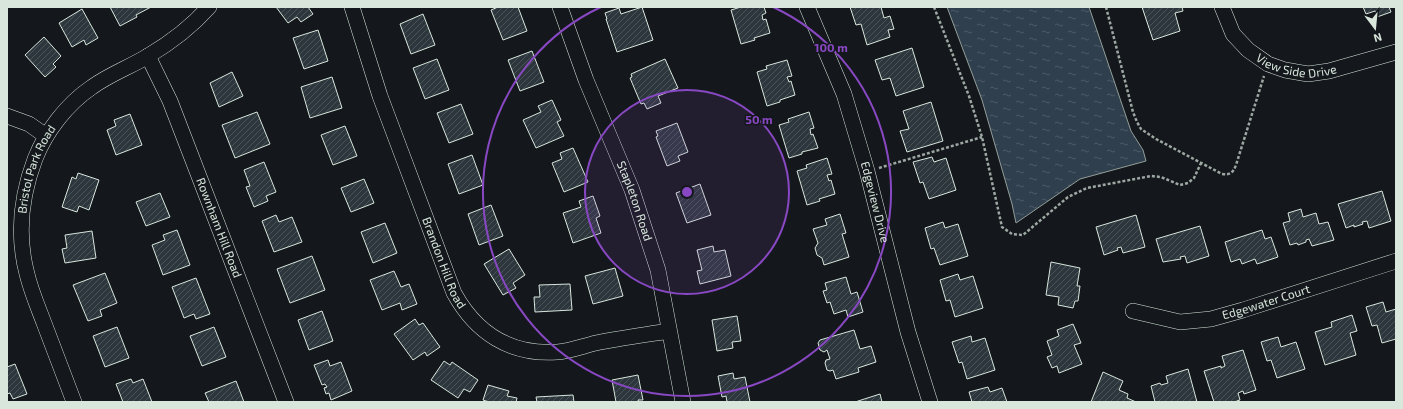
<svg xmlns="http://www.w3.org/2000/svg" width="1403" height="409" viewBox="0 0 1403 409" font-family="'Exo 2',sans-serif">
  <style>
    .water { fill: url(#water-ripples); stroke: #939e99 }
    .building { fill: url(#building-hatch); stroke: #d8e6dc }
    .lines { fill: none; stroke-linecap: round; stroke-linejoin: round }
    .minor-casing { stroke: #d8e6dc; stroke-width: 16 }
    .path { stroke: #9da8a2; stroke-width: 2.5; stroke-dasharray: 3 2; stroke-linecap: butt }
    .minor { stroke: #14181c; stroke-width: 15 }
    .ring { fill: none; stroke: #8948c3; stroke-width: 2 }
    .labels { text-anchor: middle; stroke-width: 3; stroke-linejoin: round; paint-order: stroke }
    .street-label { font-size: 12px; fill: #d8e6dc; stroke: #14181c }
    .centre { fill: #8948c3; stroke: #14181c; stroke-width: 2 }
    .ring-label { font-size: 12px; text-anchor: middle; font-weight: bold; fill: #8948c3; stroke: #14181c; stroke-width: 3; stroke-linejoin: round; paint-order: stroke }
  </style>
  <defs>
    <pattern id="water-ripples" width="26" height="14" patternUnits="userSpaceOnUse"><rect width="26" height="14" fill="#2f3f4d"/><path d="M2 4q2-2 4 0t4 0M15 11q2-2 4 0t4 0" fill="none" stroke="#4c5b66"/></pattern>
    <pattern id="building-hatch" width="6" height="6" patternUnits="userSpaceOnUse"><rect width="6" height="6" fill="#2c363c"/><path d="M-1 1l2-2M0 6l6-6M5 7l2-2" fill="none" stroke="#4a5358"/></pattern>
  </defs>
  <rect width="100%" height="100%" fill="#14181c"/>
  <path class="water" d="M947 7H1089L1131 131 1143 150 1146 161 1080 179 1016 223 1012 204 982 100Z"/>
  <path class="building" d="M110 7H151L136 15 137 17 120 26Z
    M276 7H308L313 14 301 22 297 17 288 23Z
    M498 7H518L527 31 503 40 491 10Z
    M642 7 653 40 617 52 606 19H607L605 13 619 8 621 14Z
    M741 7H764L766 13 762 15 763 20 766 19 770 33 754 38 755 40 741 44 731 10Z
    M850 7H881L884 18 890 16 894 29 888 30 890 37 867 45 861 24 856 25Z
    M1142 7H1182L1183 11 1175 13 1180 31 1153 40Z
    M1363 7H1389L1391 12 1377 17 1375 11 1366 14Z
    M82 9 98 38 86 45 84 40 72 47 59 23Z
    M423 14 435 45 411 54 400 24Z
    M318 30 328 61 304 69 293 38Z
    M44 37 61 56 53 64 56 67 45 77 25 55Z
    M912 48 924 87 896 96 890 78 882 80 875 60Z
    M532 51 544 82 520 91 508 60Z
    M437 59 449 90 425 99 413 68Z
    M665 59 678 88 658 96 661 103 647 109 644 103 641 104 630 78 632 77 631 74Z
    M787 60 792 76 787 77 789 82 791 81 795 95 780 100V102L767 106 757 72 767 69 766 66Z
    M232 72 243 96 219 107 210 83Z
    M332 77 342 108 310 118 301 87Z
    M552 100 561 120 557 122 564 136 536 148 523 120 541 112 538 106Z
    M931 102 943 141 907 152 900 131 909 129 903 111Z
    M461 104 473 134 449 143 437 113Z
    M257 112 270 144 235 158 222 125Z
    M809 112 814 128 810 129 811 135 813 134 818 148 802 152V154L789 158 779 125 789 122 788 119Z
    M130 114 142 145 116 155 107 130 116 126 114 120Z
    M677 123 688 152 678 156 680 161 667 166 656 137 658 136 656 131Z
    M345 126 357 156 333 165 321 135Z
    M573 148 588 182 564 192 552 163 562 159 560 153Z
    M472 155 483 185 459 194 448 164Z
    M932 157 934 162 946 158 956 190 929 199 923 182 920 183 913 162Z
    M827 158 832 174 827 175 829 181 831 180 835 194 819 199 820 201 807 205 797 171 807 168 806 165Z
    M264 162 276 192 266 196 268 201 254 207 246 187 250 186 244 170Z
    M78 173 99 180 89 210 79 206 77 212 62 207 72 177 76 179Z
    M364 179 374 203 351 212 341 188Z
    M700 184 711 215 687 223 676 193Z
    M1382 191 1391 221 1369 228 1367 221 1362 222 1363 224 1354 227V225L1346 228 1338 204Z
    M160 193 170 217 146 226 136 202Z
    M593 196 600 216 596 218 601 233 573 243 563 213 581 207 579 201Z
    M491 205 503 236 479 245 468 214Z
    M1301 209 1303 217 1316 213 1319 224 1328 222 1334 240 1312 246 1309 239 1306 240V242L1298 245 1297 243 1290 245 1283 223 1290 221 1288 213Z
    M840 214 846 233 842 234 849 257 824 265 822 258 817 255 815 248 818 243 813 229 827 225 825 219Z
    M276 215 279 222 292 217 302 242 274 252 262 221Z
    M1136 215 1145 247 1123 253 1121 247 1117 248 1118 250 1104 255 1096 227Z
    M943 222 945 228 958 224 968 256 940 265 934 248 931 249 925 228Z
    M385 223 397 253 373 263 361 232Z
    M1200 226 1209 256 1187 263 1185 256 1180 257 1181 259 1163 262 1156 239Z
    M177 230 190 265 163 275 152 245 165 240 163 235Z
    M1262 230 1265 239 1271 237 1278 257 1257 264 1255 259 1242 264 1240 259 1231 262 1225 242Z
    M92 231 96 258 65 263 62 249 67 248 65 235Z
    M713 246 714 252 725 250 731 276 700 284 697 271 702 270 697 250Z
    M509 249 525 275 513 283 516 288 503 295 484 264Z
    M312 256 325 290 290 303 277 269Z
    M1051 262 1080 268 1077 286H1080L1078 301H1075L1073 308 1058 305 1059 297 1046 295Z
    M615 268 623 296 593 304 585 276Z
    M394 271 401 287 409 284 417 304 402 310 400 303 382 310 370 280Z
    M105 273 117 303 100 310 102 316 88 321 73 285Z
    M958 274 960 280 973 276 983 308 955 317 950 300 946 301 940 280Z
    M846 277 851 294 857 292 863 312 848 317 846 310 834 314 830 302 827 303 823 291 827 290 825 283Z
    M196 278 210 314 196 319 194 314 184 318 172 287Z
    M570 284 572 310 535 312 534 297H540L539 285Z
    M1383 302 1386 312 1396 309V339L1382 343 1377 325 1372 326 1366 307Z
    M322 311 333 341 309 350 298 320Z
    M1352 315 1357 331 1350 333 1356 355 1325 365 1315 332 1332 327 1331 322Z
    M737 316 741 341 732 342 733 348 717 351 712 320Z
    M415 319 419 325 423 323 440 347 427 356 425 352 413 360 394 334Z
    M1073 324 1081 343 1074 345 1082 364 1059 373 1057 366 1052 368 1047 357 1052 355 1047 341 1059 336 1057 330Z
    M117 327 129 358 105 367 93 336Z
    M214 327 226 357 202 366 190 336Z
    M854 330 860 349 871 346 876 362 858 368 859 372 836 379 833 370 830 371 827 370 825 363 826 360 830 359 827 350 824 352 820 350 818 343 820 340Z
    M971 336 972 342 985 338 995 370 967 379 962 362 959 363 952 342Z
    M1278 337 1281 347 1296 342 1305 369 1277 378 1271 360 1267 361 1261 342Z
    M1243 350 1256 390 1244 394 1243 391 1238 393 1240 400 1234 402H1214L1204 371 1221 366V368L1225 366 1222 356Z
    M328 360 330 366 341 362 352 391 331 400 329 393 326 394 324 388 327 387 325 384 322 385 314 365Z
    M444 361 450 365 452 362 478 380 470 392 464 389 458 398 431 380Z
    M15 364 27 394 13 399 10 393 7 394V367Z
    M1188 369 1197 402H1155L1151 386 1160 383 1161 385 1168 383 1166 376Z
    M1103 372 1123 381 1119 390 1128 394 1127 398 1136 402H1091Z
    M733 373 734 379 745 377 750 402H727L726 396 722 397 718 376Z
    M638 375 643 400H638L639 402H616L612 380Z
    M131 379 133 383 143 379 152 402H123L116 384Z
    M236 381 244 402H209L205 393Z
    M488 385 509 391 507 396 517 398 516 402H489L483 400Z
    M988 387 990 392 1002 388 1007 402H972L969 392Z
    M880 394 882 402H855Z
    M573 395 574 402H537L536 397Z"/>
  <g class="lines">
    <defs>
      <g id="minor">
        <path id="s1" d="M352 7 380 96 454 293C476 333 510 355 557 352 570 351 583 346 596 343 620 338 644 335 669 331"/>
        <path id="s2" d="M560 7 586 80 632 190 658 270 683 402"/>
        <path id="s3" d="M807 7 844 94 867 171 908 332 930 402"/>
        <path id="s4" d="M1222 7 1233 34 1248 50 1268 64 1285 70 1308 74 1329 71 1396 52"/>
        <path id="s5" d="M148 56 170 101 286 402"/>
        <path d="M7 116 29 124 46 136"/>
        <path id="s6" d="M1133 311 1180 322 1211 319 1243 310 1396 261"/>
        <path id="s7" d="M74 402C64 376 54 349 44 323 38 307 31 291 27 274 17 236 21 196 35 159 46 131 67 104 92 87 110 74 130 67 148 56 170 43 192 26 209 7"/>
      </g>
    </defs>
    <use href="#minor" class="minor-casing"/>
    <path class="path" d="M934 7 969 96 982 137 1002 227 1012 234 1023 235 1068 197 1087 188 1151 176 1161 177 1180 185 1188 183 1194 178 1201 163
      M1106 7 1133 112 1137 122 1141 129 1156 139 1222 174C1230 175 1233 173 1236 165L1264 76
      M879 168 982 137"/>
    <use href="#minor" class="minor"/>
  </g>
  <circle cx="687" cy="192" r="102" fill="#8948c3" fill-opacity=".12"/>
  <g class="ring">
    <circle cx="687" cy="192" r="102"/>
    <path d="M773 7A204 204 0 1 1 601 7"/>
  </g>
  <g class="labels">
    <g class="street-label">
      <text dy="4" stroke="none"><textPath href="#s4" startOffset="104">View Side Drive</textPath></text>
      <text dy="4" stroke="none"><textPath href="#s7" startOffset="244">Bristol Park Road</textPath></text>
      <text dy="4" stroke="none"><textPath href="#s2" startOffset="208">Stapleton Road</textPath></text>
      <text dy="4" stroke="none"><textPath href="#s3" startOffset="207">Edgeview Drive</textPath></text>
      <text dy="4" stroke="none"><textPath href="#s5" startOffset="186">Rownham Hill Road</textPath></text>
      <text dy="4" stroke="none"><textPath href="#s1" startOffset="272">Brandon Hill Road</textPath></text>
      <text dy="4" stroke="none"><textPath href="#s6" startOffset="137">Edgewater Court</textPath></text>
    </g>
  </g>
  <circle cx="687" cy="192" r="6" class="centre"/>
  <g class="ring-label">
    <text x="831" y="52">100 m</text>
    <text x="759" y="124">50 m</text>
  </g>
  <rect width="1403" height="409" fill="none" stroke="#d8e6dc" stroke-width="16"/>
  <g transform="translate(1375 28) rotate(164)" stroke="#14181c" stroke-width="3" paint-order="stroke">
  <path d="M0-3L7 15L0 10L-7 15Z" fill="#d8e6dc"/>
  <text y="-6" font-size="11" font-weight="bold" text-anchor="middle" fill="#d8e6dc">N</text>
  </g>
</svg>
